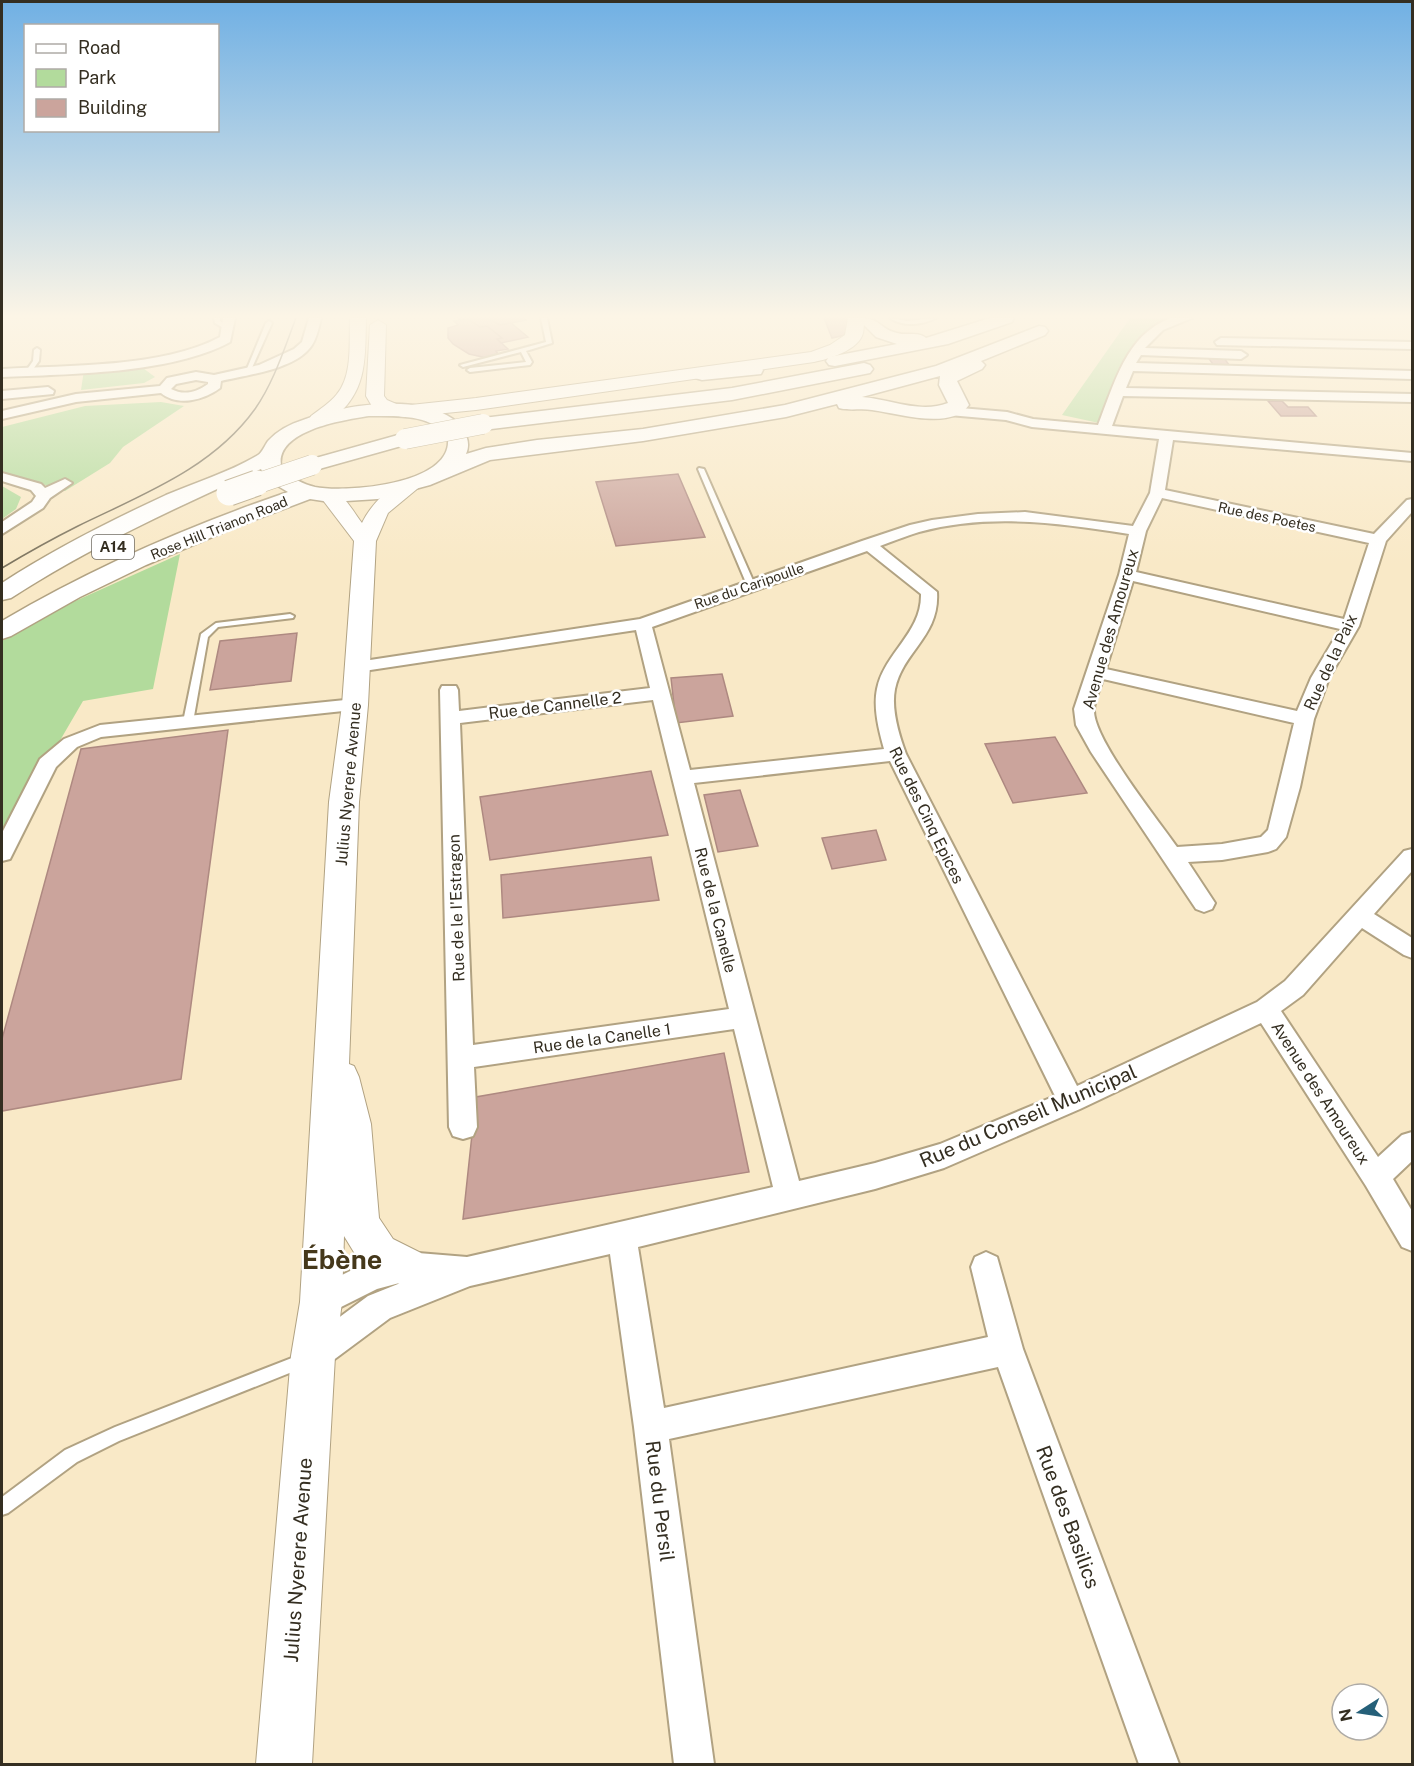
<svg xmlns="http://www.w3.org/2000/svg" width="1414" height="1766" viewBox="0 0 1414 1766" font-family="'Public Sans',sans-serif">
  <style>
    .green { fill: #b2db9c }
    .building { fill: #cba49c; stroke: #ae8981; stroke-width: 1.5 }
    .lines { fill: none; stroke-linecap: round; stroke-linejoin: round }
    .lane-casing { stroke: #b1a282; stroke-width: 4 }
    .street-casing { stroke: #b1a282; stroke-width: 4 }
    .secondary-casing { stroke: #b1a282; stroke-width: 2 }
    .primary-casing { stroke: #b1a282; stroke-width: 3 }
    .lane { fill: #fff; fill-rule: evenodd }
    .street { fill: #fff; fill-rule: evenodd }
    .secondary { fill: #fff; fill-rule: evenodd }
    .primary { fill: #fff; fill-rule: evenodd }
    .tram { stroke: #7c735e; stroke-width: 1.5 }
    .primary-bridge-far1-casing { stroke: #b1a282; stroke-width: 21; stroke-linecap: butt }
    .primary-bridge-casing { stroke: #b1a282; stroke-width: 27; stroke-linecap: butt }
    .primary-bridge-far1 { stroke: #fff; stroke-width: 20 }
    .primary-bridge { stroke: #fff; stroke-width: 25 }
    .labels { text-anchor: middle; stroke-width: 5; stroke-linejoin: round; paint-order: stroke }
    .far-street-label { font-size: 14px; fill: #342e21; stroke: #fff }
    .shield { fill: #fff; stroke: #716d64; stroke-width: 1.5 }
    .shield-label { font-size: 15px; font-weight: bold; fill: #342e21 }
    .street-label { font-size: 16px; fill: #342e21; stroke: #fff }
    .near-street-label { font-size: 20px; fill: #342e21; stroke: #fff }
    .near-district-label { font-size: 27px; font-weight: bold; fill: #45381b; stroke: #fff }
  </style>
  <rect width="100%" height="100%" fill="#f9e9c7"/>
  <path class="green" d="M1130 318H1166L1138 339 1099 423 1062 415Z
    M139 365 155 377 144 383 81 390 84 370Z
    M161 402 184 406 123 447 110 463 65 491 2 472V427L85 406Z
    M2 486 21 497 16 509 2 519Z
    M180 554 153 689 83 701 2 840V641L44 615Z"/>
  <path class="building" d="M458 318H486L500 325 511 323 528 337 501 343 497 339 502 338 487 326 480 327 468 319 460 320Z
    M486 318H524L526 320 500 325Z
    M824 318H847L848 326 845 335 832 338Z
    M468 319 480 327 487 326 502 338 497 339 508 349 496 351 498 354 493 355 495 356 487 358 469 354 453 344 448 338V328L458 325 454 321Z
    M1208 357 1224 358 1232 369H1216Z
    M1268 401H1282L1288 407H1308L1316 416H1281Z
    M678 474 705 537 616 546 596 482Z
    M297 633 291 681 210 690 220 641Z
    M722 674 733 716 676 723 671 678Z
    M228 730 181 1079 2 1111V1039L81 749Z
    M1055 737 1087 793 1013 803 985 744Z
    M651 771 668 835 490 860 480 797Z
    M740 790 758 846 718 852 704 795Z
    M876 830 886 860 832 869 822 838Z
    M651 857 659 900 503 918 501 875Z
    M724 1053 749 1172 463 1219 476 1097Z"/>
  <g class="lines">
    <defs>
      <path id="lane" d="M214 318H220V321L229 327V329H225L215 323Z
        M541 318H547L552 343 526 351 532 362 530 365 470 372 467 370 470 368 526 362 521 352 463 367 460 365 546 342Z
        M890 318 907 321 936 318C922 325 903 327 890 318Z
        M269 321 272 323 251 370 246 371 266 323Z
        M37 348 40 350 39 361 31 372H27L26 371 33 361 34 350Z
        M699 468 704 469 755 585 754 587H751L747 585 698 469Z
        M290 614 294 616 293 618 218 627 208 637 193 722 191 724H185L183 722 201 634 216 623Z
        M302 1354 307 1356 309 1361 307 1366 119 1441 77 1462 8 1513 2 1515V1497L65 1450 115 1427Z"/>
      <path id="street" d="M223 318H235L230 342C171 374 69 374 2 377V369C67 365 163 368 220 337Z
        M309 318H321C319 327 317 337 312 345 297 369 247 375 221 381L220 388C204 400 178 407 161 393L76 402 2 419V411L76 394 160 386 167 378 196 372 214 375 259 365 294 349 302 342ZM196 380 208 382V384C197 392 184 396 171 389L176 384Z
        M1171 318H1192L1163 330 1145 348 1241 351 1247 355 1241 359 1141 355 1136 363 1412 371V379L1133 371 1126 388 1412 394V402L1123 396 1112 426 1412 453V461L1173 440 1165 490 1374 534 1407 500 1412 499V512L1386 541 1359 626 1329 678 1314 719 1300 787 1286 837 1276 849 1268 852 1222 860 1188 862 1215 903 1212 909 1204 912 1196 909 1091 752 1076 725 1074 709 1119 575 1129 534C1060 523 989 513 919 532 906 536 893 541 880 546L937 592C940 636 903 651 895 689 891 710 899 735 906 754L1077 1086 1257 1002 1285 981 1404 851 1412 849V871L1374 914 1412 938V958L1404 955 1362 928 1303 995 1281 1011 1378 1157 1402 1135 1412 1132V1161L1393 1179 1412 1211V1251L1402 1247 1366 1186 1261 1023 1080 1109 944 1168 875 1189 638 1247 664 1408 988 1337 971 1267 975 1257 986 1252 997 1257 1023 1349 1179 1764H1139L998 1367 669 1439 714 1764H674L634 1427 610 1254 470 1286 390 1318 324 1367 313 1372 302 1367 297 1356 302 1345 368 1296 403 1282 377 1289 321 1317 310 1313 306 1302 310 1291 372 1260 406 1252 467 1257 773 1187 734 1029 474 1067 477 1127 473 1136 463 1139 453 1136 449 1127 440 690 442 686H456L458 690 459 711 650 688 636 630 357 672 351 671 348 667 351 663 357 662 640 619 862 541 910 525 932 520 978 514 1025 512 1133 526 1150 493 1159 439 1032 427 1006 420 949 415 942 411 949 407 1007 412 1033 419 1098 425C1114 385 1126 334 1171 318ZM1162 498 1369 543 1344 619 1136 572 1146 531ZM867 551 921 594C922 633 884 653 877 689 873 708 879 731 884 749L690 770 652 627ZM1133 581 1340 629 1311 678 1297 711 1106 669ZM1103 679 1294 723 1268 830 1261 837 1222 844 1177 847C1158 820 1093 739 1094 710 1094 700 1100 689 1103 679ZM653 700 729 1009 473 1045 460 723ZM890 761 1055 1096 940 1144 875 1163 799 1181 694 783Z
        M1221 338 1412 342V349L1217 345 1215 342Z
        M48 387 54 391 53 394 2 399V391Z
        M2 473 41 484 45 488 65 479 72 483 50 498 43 508 2 534V522L32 502 36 496 31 490 2 481Z
        M355 699 362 701 365 705 362 709 101 737 77 747 56 767 10 859 2 861V833L40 759 64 739 100 725Z"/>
      <path id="secondary" d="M350 318H366C365 355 368 389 337 415 328 422 323 427 311 424L309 420 311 416C320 409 330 403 337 394 353 375 349 341 350 318Z
        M848 318H864C864 322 864 328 863 333 859 350 829 359 814 362L476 410 405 417 387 414 373 408 366 396 370 325 378 320 386 325 384 396 387 400 401 406 476 398 811 352 830 345 845 335Z
        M413 478 420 480 423 484 388 513 376 541 368 705 359 802 349 1064 354 1066 359 1077 371 1124 379 1218 393 1239 421 1253 427 1267 421 1281 406 1287 363 1267 344 1236 342 1302 335 1356 312 1764H256L291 1356 300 1302 329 802 342 705 354 541 319 495 322 491C341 486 351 509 362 523 371 504 392 483 413 478Z"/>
      <path id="primary" d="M857 318C883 318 877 328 897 333 907 336 918 331 926 338L990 318H1014L1012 322 948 344 835 366 829 365 826 361 829 357 897 344 876 337Z
        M1039 326 1045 327 1048 331 1045 335 981 361 985 365 982 369 957 381 969 405C951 431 897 413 872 410 861 408 850 411 839 408L837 404 786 417 643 441 490 460 430 485 378 499 330 502 310 499 231 529 146 565 80 597 11 636 2 639V621C92 568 188 526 288 492L266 479 261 469C175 508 90 547 11 598L2 600V583C54 549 110 521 166 495 196 482 230 472 258 455 262 453 265 445 268 441 277 431 290 424 303 420 341 405 417 393 453 419 464 428 472 441 466 454L486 448 537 440 643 429 785 405 936 366ZM940 376 939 385 948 403C920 414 890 399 862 397ZM369 416C395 416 435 413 448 440 451 485 345 493 315 487 302 484 293 478 282 470 270 431 343 420 369 416Z
        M864 363 870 365 873 369 870 373 732 400 483 430 476 428 473 424 476 420 483 418 732 388Z
        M754 364 761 366 763 370 761 374 702 380 695 378 693 374 695 370 702 368Z
        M405 433 412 435 415 439 412 443 312 471 305 469 301 465 305 461Z"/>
    </defs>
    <use href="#lane" class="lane-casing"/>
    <use href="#street" class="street-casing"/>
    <use href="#secondary" class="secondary-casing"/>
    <use href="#primary" class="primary-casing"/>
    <use href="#lane" class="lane"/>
    <use href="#street" class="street"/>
    <use href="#secondary" class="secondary"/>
    <use href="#primary" class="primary"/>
    <path class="tram" d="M2 568C27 553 52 539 78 526 141 495 212 469 255 409 274 382 284 349 296 318"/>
    <defs>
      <path id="primary-bridge-far1" d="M405 439 483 424
        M253 485 312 465"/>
      <path id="primary-bridge" d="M229 493 257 483"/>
    </defs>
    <use href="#primary-bridge-far1" class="primary-bridge-far1-casing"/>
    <use href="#primary-bridge" class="primary-bridge-casing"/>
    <use href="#primary-bridge-far1" class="primary-bridge-far1"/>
    <use href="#primary-bridge" class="primary-bridge"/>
  </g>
  <linearGradient id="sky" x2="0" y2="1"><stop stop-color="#70b0e4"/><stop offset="0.56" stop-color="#fcf5e6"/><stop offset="1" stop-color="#fcf5e6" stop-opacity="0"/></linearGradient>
  <rect width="1414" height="565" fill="url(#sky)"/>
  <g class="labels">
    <g class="far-street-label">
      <text transform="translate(1267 517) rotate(12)" y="5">Rue des Poetes</text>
      <text transform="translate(219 528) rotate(-22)" y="5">Rose Hill Trianon Road</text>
      <text transform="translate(749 586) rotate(-19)" y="5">Rue du Caripoulle</text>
    </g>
    <rect class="shield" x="92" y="535" width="42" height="24" rx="4.5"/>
    <g class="shield-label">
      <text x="113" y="552">A14</text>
    </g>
    <g class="street-label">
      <text transform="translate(1110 629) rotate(-74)" y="6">Avenue des Amoureux</text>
      <text transform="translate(1330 662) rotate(-65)" y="6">Rue de la Paix</text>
      <text transform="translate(555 705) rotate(-7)" y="6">Rue de Cannelle 2</text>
      <text transform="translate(348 784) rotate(-85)" y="6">Julius Nyerere Avenue</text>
      <text transform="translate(927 815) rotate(64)" y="6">Rue des Cinq Epices</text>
      <text transform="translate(456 908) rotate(-92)" y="6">Rue de le I'Estragon</text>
      <text transform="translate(716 910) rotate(76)" y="6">Rue de la Canelle</text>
      <text transform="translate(602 1038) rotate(-8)" y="6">Rue de la Canelle 1</text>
      <text transform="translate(1321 1093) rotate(57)" y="6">Avenue des Amoureux</text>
    </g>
    <g class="near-street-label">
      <text transform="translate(1028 1116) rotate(-23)" y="7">Rue du Conseil Municipal</text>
      <text transform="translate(660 1501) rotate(83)" y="7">Rue du Persil</text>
      <text transform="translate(1068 1517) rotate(70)" y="7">Rue des Basilics</text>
      <text transform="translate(298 1560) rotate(-86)" y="7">Julius Nyerere Avenue</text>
    </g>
    <g class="near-district-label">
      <text x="342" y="1269">Ébène</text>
    </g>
  </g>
  <rect width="1414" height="1766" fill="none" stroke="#342e21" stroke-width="6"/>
  <rect x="24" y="24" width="195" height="108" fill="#ffffff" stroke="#aeaba6" stroke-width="1.5"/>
  <rect x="36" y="44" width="30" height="9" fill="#ffffff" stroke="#aeaba6" stroke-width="1.5"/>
  <text x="78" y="54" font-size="18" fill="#342e21">Road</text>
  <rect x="36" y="69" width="30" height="18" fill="#b2db9c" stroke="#aeaba6" stroke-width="1.5"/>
  <text x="78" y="84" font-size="18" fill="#342e21">Park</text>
  <rect x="36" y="99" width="30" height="18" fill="#cba49c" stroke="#aeaba6" stroke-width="1.5"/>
  <text x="78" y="114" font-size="18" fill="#342e21">Building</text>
  <g transform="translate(1360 1712) rotate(258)"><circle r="28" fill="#ffffff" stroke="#aeaba6" stroke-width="1.5"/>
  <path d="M0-4.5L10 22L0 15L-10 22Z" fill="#256079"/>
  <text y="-9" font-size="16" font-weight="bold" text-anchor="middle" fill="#342e21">N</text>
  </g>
</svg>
